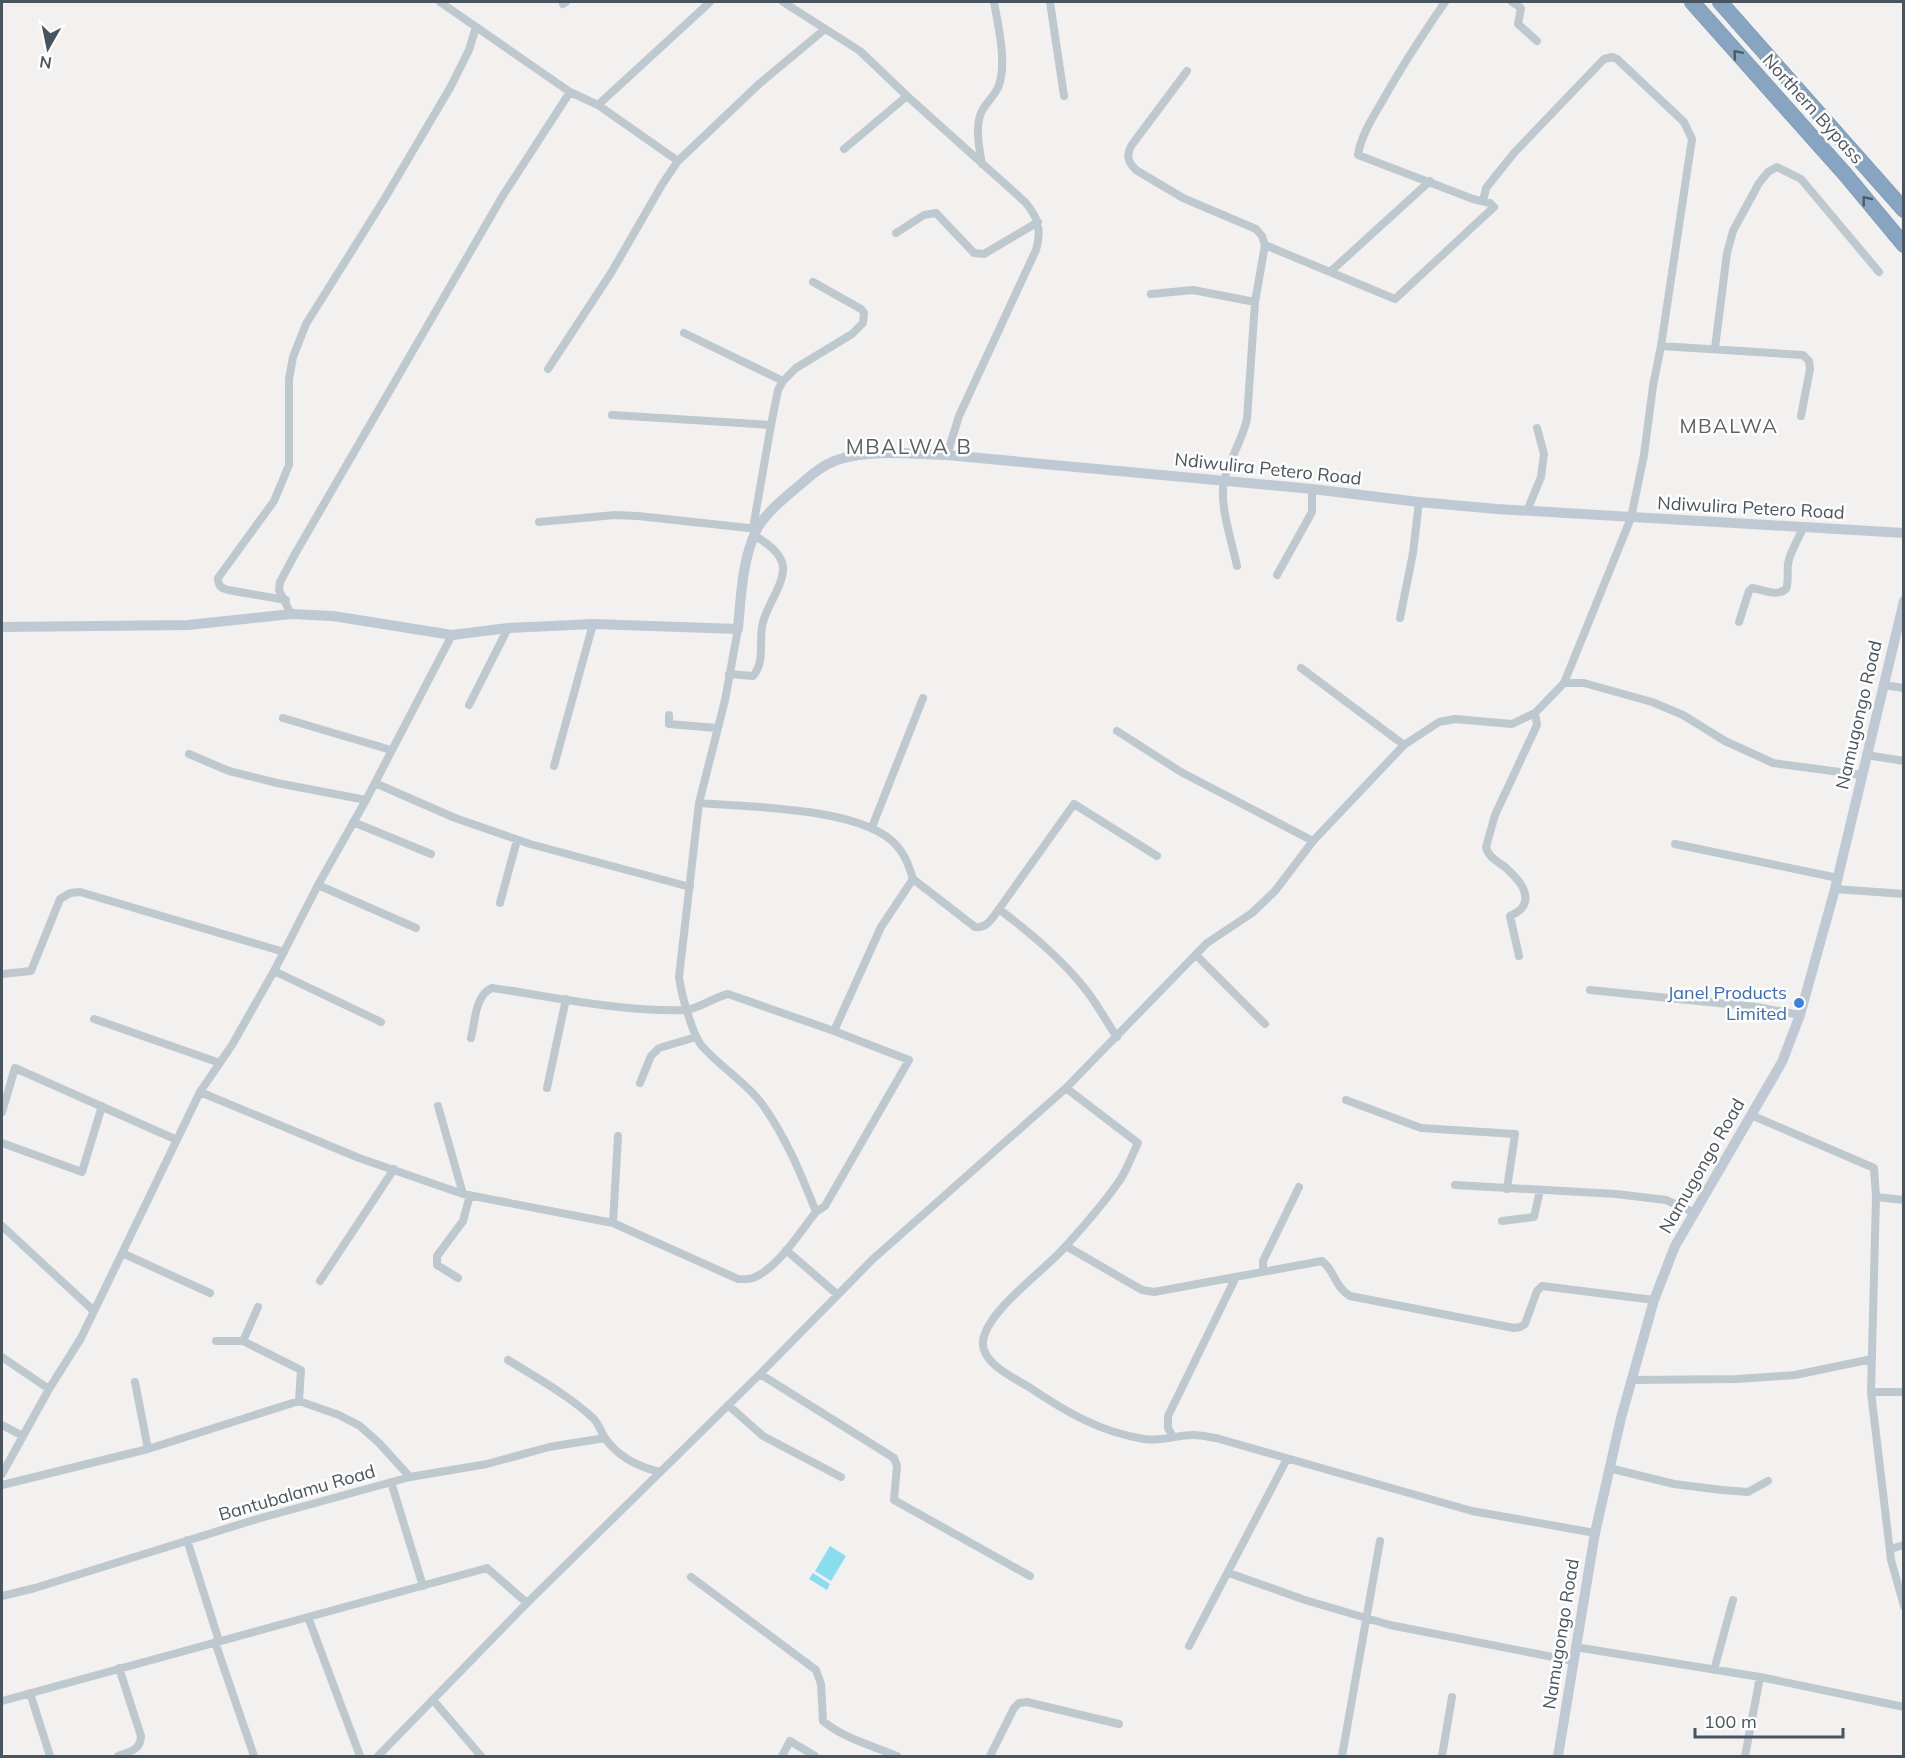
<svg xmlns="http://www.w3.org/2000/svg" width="1905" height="1758" viewBox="0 0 1905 1758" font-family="Mulish,sans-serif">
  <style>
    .water { fill: #8adcef }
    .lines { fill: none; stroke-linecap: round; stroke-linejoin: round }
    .highway-casing { stroke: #728fac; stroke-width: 16 }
    .street { stroke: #bec8cf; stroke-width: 8 }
    .secondary { stroke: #bec9d4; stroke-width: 10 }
    .highway { stroke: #87a4c0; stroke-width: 15 }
    .oneway { stroke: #4e5c68 }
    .shop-dot { fill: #3f7fe0; stroke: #fff; stroke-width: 2 }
    .labels { text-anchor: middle; stroke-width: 5; stroke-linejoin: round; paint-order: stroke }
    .street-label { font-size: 18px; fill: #48545e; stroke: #fff }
    .shop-label { font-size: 18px; fill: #366cbe; stroke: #fff; text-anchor: end }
    .neighbourhood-label { font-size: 20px; letter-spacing: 1.5px; fill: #5c6165; stroke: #fff }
    .quarter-label { font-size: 21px; letter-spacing: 1.5px; fill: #5c6165; stroke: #fff }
  </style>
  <rect width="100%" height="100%" fill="#f3f0f0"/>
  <path class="water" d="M830 1546 846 1556 831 1581 815 1571Z
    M813 1573 830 1584 827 1590 809 1579Z"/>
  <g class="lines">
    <defs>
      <path id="highway" d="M1692 2 1845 174 1904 245
        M1720 2 1904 210"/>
    </defs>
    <use href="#highway" class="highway-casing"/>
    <path class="street" d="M440 2 570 92 598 105 678 161
      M783 2 860 51 907 96 1025 202C1038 217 1042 230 1036 250L959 416 947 455
      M1050 2 1064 96
      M1512 2 1521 8 1518 24 1537 41
      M563 4 566 2
      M1187 71 1131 146C1126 156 1128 162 1136 170L1183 198 1256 229 1262 236 1265 245 1255 302 1247 419C1242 441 1229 460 1224 481 1219 505 1232 542 1237 566
      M598 105 710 2
      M844 149 907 96
      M982 164C979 147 974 124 983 109 988 101 996 94 999 85 1007 62 998 25 994 2
      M1483 201 1486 188 1514 153 1604 59 1612 57 1617 59 1684 122 1692 139 1661 346
      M896 233 924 215 936 213 974 253 984 254 1038 222
      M1265 245 1395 299 1494 207 1490 203 1473 199 1358 155C1361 135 1373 117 1383 100 1402 66 1423 34 1445 2
      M1330 272 1430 181
      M1151 294 1193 290 1255 302
      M684 333 783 381
      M1715 348 1727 253 1733 231 1759 183 1768 172 1777 167 1801 179 1879 272
      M548 369 611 273 663 183 678 161 759 84 825 29
      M612 415 771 425
      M1527 511 1541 477 1544 454 1537 428
      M539 522 615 515 638 516 758 529
      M753 528 771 425 778 390 783 381 796 368 852 334 863 323 864 313 861 309 813 282
      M1277 575 1312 512V489
      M286 600 228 590C221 588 218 586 218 578L274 501 289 465V379L293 357 306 324 385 198 450 88 469 50 476 27
      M291 614 279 590 280 582 295 554 502 197 570 92
      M1400 618 1413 553 1419 502
      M1739 622 1749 591 1752 588C1764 590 1777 597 1786 589 1789 581 1787 572 1788 564 1790 550 1799 540 1803 527
      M1301 668 1404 745
      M729 674 753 676C766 661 758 640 763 622 767 606 785 582 783 566 781 553 766 542 755 536
      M1564 683 1631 518 1644 455 1653 386 1661 346 1803 355 1809 361 1810 369 1801 416
      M1883 685 1904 688
      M469 705 508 628
      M669 715V724L717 728
      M283 718 391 750
      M1117 731 1181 772 1313 841
      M189 754 229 771 277 783 366 800
      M1866 755 1904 761
      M554 766 593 624
      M375 783 455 818 530 844 690 887
      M699 803C747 807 865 807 897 846 906 856 909 867 913 879
      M353 822 431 854
      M872 827 923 698
      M1675 844 1838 878
      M318 885 416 928
      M1835 889 1904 894
      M500 903 517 840
      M999 909 1074 804 1157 856
      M1196 955 1265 1024
      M1519 956 1510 916C1514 914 1520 911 1522 908 1533 893 1515 876 1505 867 1497 861 1488 857 1486 847L1495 815 1537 725 1535 713
      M274 971 381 1022
      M2 974 31 971 60 899 70 893 80 892 284 952
      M1590 990 1757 1007 1800 1015
      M94 1019 220 1063
      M471 1038C475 1022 475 995 492 988 555 997 621 1012 685 1010 699 1009 714 997 728 994L834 1031 881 927 913 879 975 927C987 929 993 917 999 909 1030 933 1062 959 1086 990 1097 1004 1106 1021 1117 1037
      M640 1083 651 1056 659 1048 696 1037
      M547 1088 566 999
      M1066 1088 1138 1143C1132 1155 1127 1169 1120 1180 1104 1203 1084 1226 1065 1247 1045 1270 985 1312 983 1342 981 1363 1014 1378 1029 1387 1066 1412 1100 1432 1144 1439 1161 1442 1176 1435 1193 1435 1201 1435 1209 1437 1216 1438L1472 1511 1595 1533
      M200 1092 359 1158 463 1194 613 1223 738 1279C743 1279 748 1280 753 1278 778 1268 799 1233 816 1212 801 1174 786 1137 762 1104 746 1082 720 1067 702 1046 692 1034 681 993 679 977L699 803 725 700 738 629
      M1346 1100 1421 1128 1515 1134 1507 1189
      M438 1106 463 1194
      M2 1112 15 1068 177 1140
      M1751 1115 1874 1168 1876 1197 1871 1392 1891 1560 1904 1606
      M2 1143 82 1172 102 1106
      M1455 1185 1616 1194 1666 1200 1695 1213
      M1876 1197 1904 1200
      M816 1212 825 1206 909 1060 834 1031
      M1502 1221 1534 1217 1540 1190
      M613 1223 618 1136
      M2 1226 94 1311
      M1066 1246 1142 1290 1154 1292 1322 1261C1335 1271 1334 1286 1350 1296L1514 1328 1520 1327 1525 1324 1537 1291 1542 1286 1654 1300
      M786 1250 838 1295
      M122 1253 210 1293
      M1263 1272V1261L1299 1187
      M458 1278 437 1265V1256L463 1221 470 1195
      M320 1281 394 1169
      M216 1341H243L301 1370 299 1401
      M243 1341 258 1307
      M2 1357 49 1389
      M508 1360C537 1378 568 1395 593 1418 599 1424 601 1432 605 1438 618 1457 639 1467 660 1472
      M760 1374 894 1458 897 1466 894 1500 1030 1576
      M1632 1380 1737 1379 1795 1375 1872 1359
      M135 1382 148 1449
      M1871 1392H1904
      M728 1405 763 1436 841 1477
      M2 1425 23 1436
      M1173 1437 1168 1428V1416L1236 1277
      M1609 1468 1674 1484 1722 1490 1748 1492 1768 1481
      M2 1474 49 1389 81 1338 200 1092 232 1045 274 971 318 885 366 800 452 635
      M391 1482 423 1586
      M2 1485 148 1449 299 1401 339 1415 360 1426 379 1443 410 1477
      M187 1540 219 1641
      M1890 1549 1904 1545
      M1229 1573 1305 1600 1390 1625 1573 1661
      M691 1577 816 1670 821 1684 823 1721C843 1738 873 1746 897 1756
      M2 1596 35 1588 257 1519 410 1477 487 1464 549 1447 605 1438
      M308 1617 360 1756
      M215 1642 254 1756
      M1189 1646 1287 1459
      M1575 1647 1760 1677 1904 1707
      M1714 1670 1733 1600
      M30 1693 50 1756
      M433 1700 481 1756
      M2 1701 487 1568 527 1603
      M118 1756C129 1752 141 1750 141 1736L119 1668
      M378 1756 527 1603 760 1374 873 1259 1066 1088 1207 943 1252 913 1275 891 1313 841 1404 745 1439 722 1455 719 1512 724 1535 713 1564 683H1584L1652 702 1683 715 1725 741 1773 763 1862 775
      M782 1756 790 1741 815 1756
      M990 1756 1014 1708 1019 1703 1027 1702 1119 1724
      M1342 1756 1380 1541
      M1442 1756 1452 1697
      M1745 1756 1760 1677"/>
    <path class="secondary" d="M2 627 188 625 291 614 333 616 452 635 508 628 593 624 738 629C741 596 742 559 757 529 765 514 782 500 795 489 808 478 820 466 837 460 869 449 913 454 947 455L1312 489 1419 502 1497 509 1904 533
      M1558 1756 1595 1533 1621 1418 1654 1300 1675 1246 1782 1062 1800 1015 1835 889 1904 601"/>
    <use href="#highway" class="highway"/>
  </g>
  <defs><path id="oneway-chevron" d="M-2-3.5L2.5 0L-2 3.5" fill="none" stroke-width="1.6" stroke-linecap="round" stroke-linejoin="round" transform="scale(1.5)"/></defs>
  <g class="oneway">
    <use href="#oneway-chevron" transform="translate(1737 54) rotate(-131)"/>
    <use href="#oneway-chevron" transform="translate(1866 200) rotate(-129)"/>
  </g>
  <circle class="shop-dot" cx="1799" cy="1003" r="6"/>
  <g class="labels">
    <g class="street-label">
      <text transform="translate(1813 109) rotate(48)" y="6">Northern Bypass</text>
      <text transform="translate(1268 469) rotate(6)" y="6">Ndiwulira Petero Road</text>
      <text transform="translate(1751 508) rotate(3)" y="6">Ndiwulira Petero Road</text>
      <text transform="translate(1859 715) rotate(-77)" y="6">Namugongo Road</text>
      <text transform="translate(1702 1166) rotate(-60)" y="6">Namugongo Road</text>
      <text transform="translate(297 1493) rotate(-16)" y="6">Bantubalamu Road</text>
      <text transform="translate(1561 1634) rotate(-81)" y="6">Namugongo Road</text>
    </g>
    <g class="shop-label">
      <text x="1787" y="999">Janel Products<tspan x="1787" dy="21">Limited</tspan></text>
    </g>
    <g class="neighbourhood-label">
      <text x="1729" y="433">MBALWA</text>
    </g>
    <g class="quarter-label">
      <text x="909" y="454">MBALWA B</text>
    </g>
  </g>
  <rect width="1905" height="1758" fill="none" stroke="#48545e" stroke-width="6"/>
  <g transform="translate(48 48) rotate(189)" stroke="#ffffff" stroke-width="4.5" paint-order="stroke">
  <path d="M0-4.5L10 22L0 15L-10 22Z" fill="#48545e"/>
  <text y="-9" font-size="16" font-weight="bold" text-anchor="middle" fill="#48545e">N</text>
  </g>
  <path d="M1695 1728v9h148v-9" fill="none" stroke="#48545e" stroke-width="3"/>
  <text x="1704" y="1728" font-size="18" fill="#48545e" stroke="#ffffff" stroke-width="4.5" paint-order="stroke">100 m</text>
</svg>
